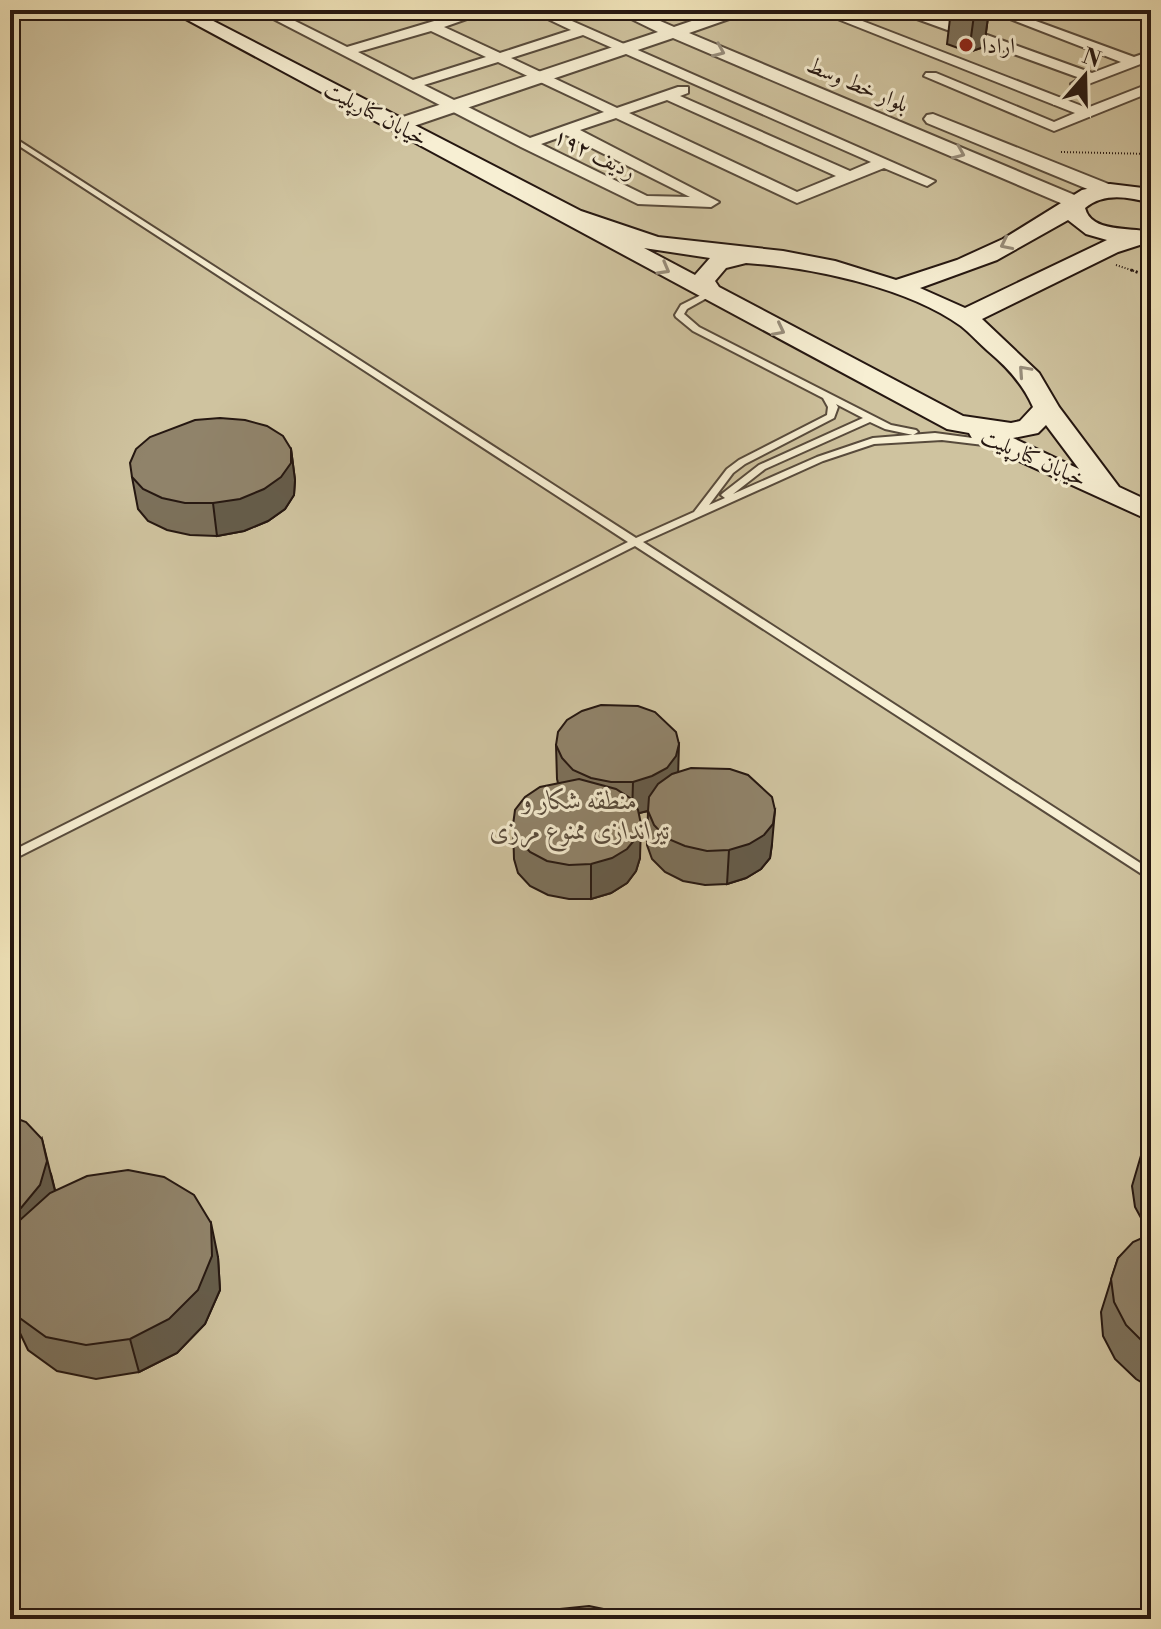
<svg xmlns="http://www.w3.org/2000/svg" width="1161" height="1629" viewBox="0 0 1161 1629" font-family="'Libre Bodoni',Amiri,serif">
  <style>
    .green { fill: #cfc39f; stroke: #7a6d58; stroke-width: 2 }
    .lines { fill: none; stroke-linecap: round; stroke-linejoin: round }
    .service-casing { stroke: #584b3c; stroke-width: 4 }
    .minor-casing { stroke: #584b3c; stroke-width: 4 }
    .tertiary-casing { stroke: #584b3c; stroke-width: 4 }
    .secondary-casing { stroke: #251711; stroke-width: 4 }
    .path-far1 { stroke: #251711; stroke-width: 2; stroke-dasharray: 1 2; stroke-linecap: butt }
    .path { stroke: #251711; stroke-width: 3; stroke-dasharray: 2 3; stroke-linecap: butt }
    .service { fill: #f7efd3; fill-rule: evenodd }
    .minor { fill: #f7efd3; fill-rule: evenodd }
    .tertiary { fill: #f7efd3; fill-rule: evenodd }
    .secondary { fill: #f7efd3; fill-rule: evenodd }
    .wall { fill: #7c715b; stroke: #251711; stroke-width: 2 }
    .shaded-wall { fill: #655c4a; stroke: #251711; stroke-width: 2 }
    .building { fill: #90836a; stroke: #251711; stroke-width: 2 }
    .oneway { stroke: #988e7c }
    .poi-dot { fill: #8f2418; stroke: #f7efd3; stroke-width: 3 }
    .labels { text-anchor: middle; stroke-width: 6; stroke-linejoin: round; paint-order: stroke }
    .far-poi-label { font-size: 22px; fill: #251711; stroke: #f7efd3; text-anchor: start }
    .far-street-label { font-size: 22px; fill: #251711; stroke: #f7efd3 }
    .park-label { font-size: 26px; font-style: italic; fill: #584b3c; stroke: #f7efd3 }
  </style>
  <rect width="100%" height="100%" fill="#f2e6bc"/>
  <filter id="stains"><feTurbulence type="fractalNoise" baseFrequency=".0025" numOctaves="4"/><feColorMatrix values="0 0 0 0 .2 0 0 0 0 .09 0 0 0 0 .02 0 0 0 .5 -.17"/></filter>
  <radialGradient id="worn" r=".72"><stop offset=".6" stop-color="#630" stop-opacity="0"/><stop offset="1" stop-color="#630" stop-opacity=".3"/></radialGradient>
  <path class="green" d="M10 10H1151V1619H10Z"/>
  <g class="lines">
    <defs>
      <path id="service" d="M10 135 636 538 694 512 727 469 739 460 827 415 828 407 823 398 693 331 676 317 675 315 681 305 707 292 714 294 687 309 684 314 699 327 891 425 916 430 918 432 913 435 885 429 870 422 765 469 733 494 817 457 873 438 935 433 995 441 997 443 992 446 942 440 874 444 823 461 643 542 1151 870V880L635 546 10 861V852L628 542 10 140ZM836 404 863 418 759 465 723 493 721 495 725 498 709 505 733 473 745 464 834 418 838 407Z"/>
      <path id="minor" d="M256 10H273L347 47 471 10H492L444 27 500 53 571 30 529 10H547L935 181 927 186 922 184 884 168 797 203 616 118 580 130 719 202 711 207 638 204 521 147ZM431 31 486 57 413 80 358 52ZM583 35 871 162 850 171 680 96 688 93V87H678L617 108 511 58ZM498 62 604 112 530 138 424 85ZM667 100 836 176 797 192 629 113ZM566 135 690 197 647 196 541 144Z
        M815 10H834L1087 108 1151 83V92L1054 131 924 76 926 73H936L1054 122 1075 113Z
        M906 10H918L1092 73 1121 62 987 10H1006L1134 57 1151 51V60L1078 88 1071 84 1080 78 906 15Z"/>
      <path id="tertiary" d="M613 10H635L674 27 724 10H748L746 13 689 33 1084 199 1087 203 1084 207H1070L673 38 405 129 398 131 389 125 391 121 658 32Z
        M933 114 1116 187 1119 191 1109 197 1102 195 927 123 924 119 927 115Z
        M1151 231V243L1143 241 1140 237 1143 233Z"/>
      <path id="secondary" d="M169 10H192L581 211 658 237 783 251 835 261 896 280 957 260 1003 239 1082 190 1110 184 1151 189V203C1129 197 1104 192 1085 208 1091 233 1130 227 1149 232V242L1118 252 982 319 1039 373 1059 407 1119 487 1151 502V521L973 440 969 433 947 429ZM1068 220 1086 234 1107 240 965 308 920 288 997 260ZM644 248 710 258 695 275ZM746 263C810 267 907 287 961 326 970 333 979 343 988 351 1007 367 1023 384 1033 407L1020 421 1011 423 963 416 719 287 715 281 726 268ZM1046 425 1079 469 1013 438 1038 433Z"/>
    </defs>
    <use href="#service" class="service-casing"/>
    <use href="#minor" class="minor-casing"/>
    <use href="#tertiary" class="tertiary-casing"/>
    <use href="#secondary" class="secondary-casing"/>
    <path class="path-far1" d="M1061 152 1151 154
      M1116 265 1137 272"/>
    <path class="path" d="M1131 270 1151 277"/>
    <use href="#service" class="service"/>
    <use href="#minor" class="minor"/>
    <use href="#tertiary" class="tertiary"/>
    <use href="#secondary" class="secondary"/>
  </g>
  <path class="wall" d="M951 10H989L984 47 969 52 947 44Z
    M291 449 295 480 294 495 285 509 268 521 244 531 217 536 190 535 167 530 148 521 138 509 132 477Z
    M556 745 678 772 772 844 770 858 761 869 746 878 727 884 705 885 683 881 665 872 652 859 647 845 648 811 639 813 640 858 636 871 627 883 611 893 591 899H569L548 895 530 886 518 873 514 859 513 825 558 783 557 779Z
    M10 1116 51 1174 55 1190 218 1257 220 1290 205 1324 177 1353 139 1372 96 1379 57 1371 28 1350 10 1312Z
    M1151 1130V1231L1146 1227 1135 1207 1132 1186 1142 1152Z
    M1151 1234V1388L1136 1379 1115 1359 1103 1336 1101 1312 1118 1258Z"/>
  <path class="shaded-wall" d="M989 10 984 47 969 52 974 15Z
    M291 449 295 480 294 495 285 509 268 521 244 531 217 536 213 503Z
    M679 744 678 778 651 810 632 815 633 782Z
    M775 810 772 844 770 858 761 869 746 878 727 884 729 850Z
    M641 824 640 858 636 871 627 883 611 893 591 899V864Z
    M42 1139 56 1195 10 1256V1215Z
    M211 1223 218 1257 220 1290 205 1324 177 1353 139 1372 130 1339Z"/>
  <path class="building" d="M959 10H989L974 15Z
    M220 418 245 420 267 426 283 436 291 449V463L281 477 264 489 240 499 213 503H185L162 498 143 489 132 477 130 463 136 449 150 437 195 420Z
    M601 705 638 706 655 712 676 732 679 744 676 756 667 768 652 776 633 782H611L591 778 573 770 562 758 556 745 558 732 567 720 582 711Z
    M691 768 730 769 748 775 772 797 775 810 773 824 764 835 749 844 729 850 707 851 685 846 666 838 654 825 648 811 649 797 658 784 672 774Z
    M579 779 616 789 630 798 638 810 641 824 637 837 627 849 612 858 591 864 569 865 547 861 530 852 518 839 513 825 515 810 525 797 540 787Z
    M10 1116 26 1122 42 1139 47 1161 40 1185 21 1208 10 1215Z
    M1151 1130V1183L1145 1172 1142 1152 1148 1133Z
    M128 1170 164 1177 194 1195 211 1223 212 1256 198 1290 169 1319 130 1339 86 1345 46 1337 17 1316 10 1303V1239L20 1220 50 1193 87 1176Z
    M1151 1234V1348L1147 1346 1126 1325 1114 1302 1111 1279 1118 1258 1133 1242Z
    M589 1606 618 1612 631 1619H539L560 1609Z"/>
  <defs><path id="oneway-chevron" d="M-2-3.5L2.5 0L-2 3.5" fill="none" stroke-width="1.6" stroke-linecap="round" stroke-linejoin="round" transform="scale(2)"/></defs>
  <g class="oneway">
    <use href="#oneway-chevron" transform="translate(719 51) rotate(23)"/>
    <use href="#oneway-chevron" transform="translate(959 153) rotate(23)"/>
    <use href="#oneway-chevron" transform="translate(1006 244) rotate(154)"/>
    <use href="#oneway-chevron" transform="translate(664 269) rotate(29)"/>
    <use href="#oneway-chevron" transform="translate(779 330) rotate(27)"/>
    <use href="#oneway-chevron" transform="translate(1024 371) rotate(-132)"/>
  </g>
  <circle class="poi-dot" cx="966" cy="45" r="8"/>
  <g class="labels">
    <g class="far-poi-label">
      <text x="982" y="53">ارادا</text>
    </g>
    <g class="far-street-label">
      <text transform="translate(858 84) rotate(23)" y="8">بلوار خط وسط</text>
      <text transform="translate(376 113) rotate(28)" y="8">خیابان کنارپلیت</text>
      <text transform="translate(595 153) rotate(26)" y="8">ردیف ۱۹۲</text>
      <text transform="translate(1034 457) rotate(24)" y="8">خیابان کنارپلیت</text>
    </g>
    <g class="park-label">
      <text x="580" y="809">منطقه شکار و<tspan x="580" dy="30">تیراندازی ممنوع مرزی</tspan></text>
    </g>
  </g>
  <rect width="1161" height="1629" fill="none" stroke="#f2e6bc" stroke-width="40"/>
  <rect x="12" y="12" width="1137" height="1605" fill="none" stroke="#251711" stroke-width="4"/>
  <rect x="20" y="20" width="1121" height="1589" fill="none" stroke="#251711" stroke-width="2"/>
  <g transform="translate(1085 76) rotate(20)" stroke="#f7efd3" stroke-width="6" paint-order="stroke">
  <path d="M0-6L14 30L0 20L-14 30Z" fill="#251711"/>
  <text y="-12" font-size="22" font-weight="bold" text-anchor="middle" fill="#251711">N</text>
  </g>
  <rect width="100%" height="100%" filter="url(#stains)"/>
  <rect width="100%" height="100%" fill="url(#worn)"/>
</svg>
